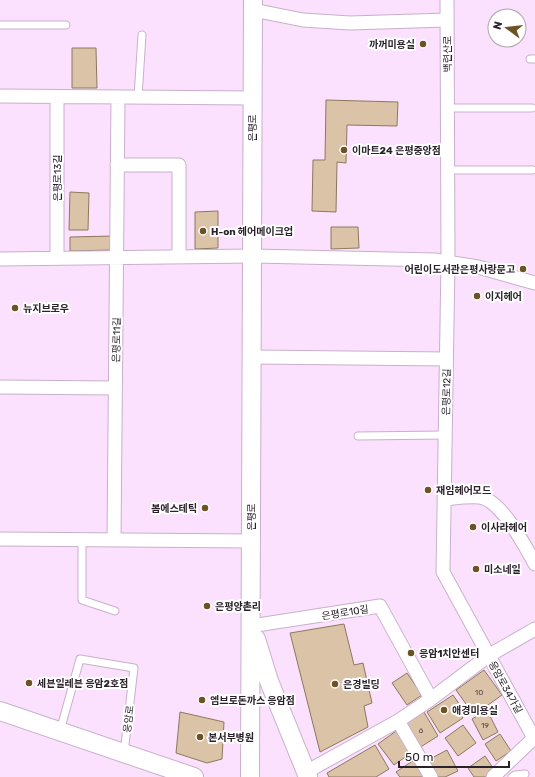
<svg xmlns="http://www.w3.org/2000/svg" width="535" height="777" viewBox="0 0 535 777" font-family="Rubik,'Noto Sans KR',sans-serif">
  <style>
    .building { fill: #dbc3a8; stroke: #8d785e }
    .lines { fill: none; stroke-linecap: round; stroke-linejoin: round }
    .service-casing { stroke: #c8b0ca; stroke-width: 9 }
    .minor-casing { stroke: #c8b0ca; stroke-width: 15 }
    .secondary-casing { stroke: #c8b0ca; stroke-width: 20 }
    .service { stroke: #fff; stroke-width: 7 }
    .minor { stroke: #fff; stroke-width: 13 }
    .secondary { stroke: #fff; stroke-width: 18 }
    .poi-dot { fill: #6d5224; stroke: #fff; stroke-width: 1.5 }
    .labels { text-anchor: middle; stroke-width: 4; stroke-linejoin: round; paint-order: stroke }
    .number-label { font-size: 8px; fill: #564a4a }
    .poi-label { font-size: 10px; font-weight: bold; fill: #2a212b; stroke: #fff; text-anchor: start }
    .street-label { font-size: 10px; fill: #2a212b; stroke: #fff }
  </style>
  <rect width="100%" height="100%" fill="#fbe1fd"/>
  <path class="building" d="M72 48H96L97 88H72Z
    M326 100 398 102 397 126 347 125 346 163 337 162 336 212 312 211 313 160H325Z
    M70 192 89 193 88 230H69Z
    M218 211V248L195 249V212Z
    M331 227H358L359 248 331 249Z
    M113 236V250L70 251V237Z
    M344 624 354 665 363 663 372 703 364 706 368 727 320 752 290 633Z
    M484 670 502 695 474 715 456 690Z
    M407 673 422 695 407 705 392 683Z
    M453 695 462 708 458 711 463 718 440 733 427 712Z
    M487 710 498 732 483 740 472 719Z
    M180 712 224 722 222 759 207 763 176 753Z
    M424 712 438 736 419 748 404 724Z
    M463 725 476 743 458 756 445 738Z
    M396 731 411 753 394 765 378 744Z
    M500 734 511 751 496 761 485 744Z
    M375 745 389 769 376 777H329L327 773Z
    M447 750 458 771 445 777H438L428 760Z
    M485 756 495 771 486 777H474L468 768Z
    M414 760 425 777H400L396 772Z"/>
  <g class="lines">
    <defs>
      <path id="service" d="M0 25H66
        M530 59H535
        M138 97 142 35
        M447 108H532
        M448 170H533
        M358 436 445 435
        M82 539V600L115 611
        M60 731 80 659 134 668 124 753
        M512 777 515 775 525 774"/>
      <path id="minor" d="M447 0 448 262 443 572 535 740
        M253 10 303 20 350 23 447 20
        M0 96 252 98
        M117 165H179V257
        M57 258V97
        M0 259 252 256 435 260 478 267 535 283
        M252 357 446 359
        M0 387 115 388
        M444 499C455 498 468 496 479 497 501 499 525 546 535 564
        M0 539 251 541
        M114 540 118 97
        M251 626 380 606 431 699
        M398 721 431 777
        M306 772 398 721 431 699 488 656 535 629
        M493 777 534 738"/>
      <path id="secondary" d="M256 639 269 681 308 777
        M0 711 194 777
        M250 777 253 0"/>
    </defs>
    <use href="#service" class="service-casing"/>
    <use href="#minor" class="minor-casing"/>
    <use href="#secondary" class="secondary-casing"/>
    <use href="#service" class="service"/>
    <use href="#minor" class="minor"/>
    <use href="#secondary" class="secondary"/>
  </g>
  <g class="poi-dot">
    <circle cx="423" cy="44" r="4"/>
    <circle cx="344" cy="150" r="4"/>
    <circle cx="203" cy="231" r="4"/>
    <circle cx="523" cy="269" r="4"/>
    <circle cx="477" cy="296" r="4"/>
    <circle cx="15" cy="308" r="4"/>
    <circle cx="428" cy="490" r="4"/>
    <circle cx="205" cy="508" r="4"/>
    <circle cx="473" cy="527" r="4"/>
    <circle cx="476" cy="569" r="4"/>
    <circle cx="207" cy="606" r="4"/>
    <circle cx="411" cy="653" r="4"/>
    <circle cx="29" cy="683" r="4"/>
    <circle cx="335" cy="684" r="4"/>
    <circle cx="202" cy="700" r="4"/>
    <circle cx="444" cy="710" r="4"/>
    <circle cx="200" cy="737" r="4"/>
  </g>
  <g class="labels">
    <g class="number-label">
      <text x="479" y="695">10</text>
      <text x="485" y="728">19</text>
      <text x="421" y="733">6</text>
    </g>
    <g class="poi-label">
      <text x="415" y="48" text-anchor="end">까꺼미용실</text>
      <text x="352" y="154">이마트24 은평중앙점</text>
      <text x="211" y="235">H-on 헤어메이크업</text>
      <text x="515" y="273" text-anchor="end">어린이도서관은평사랑문고</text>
      <text x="485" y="300">이지헤어</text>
      <text x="23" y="312">뉴지브로우</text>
      <text x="436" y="494">재임헤어모드</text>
      <text x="197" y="512" text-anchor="end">봄에스테틱</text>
      <text x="481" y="531">이사라헤어</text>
      <text x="484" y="573">미소네일</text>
      <text x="215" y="610">은평양촌리</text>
      <text x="419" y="657">응암1치안센터</text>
      <text x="37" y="687">세븐일레븐 응암2호점</text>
      <text x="343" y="688">은경빌딩</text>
      <text x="210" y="704">엠브로돈까스 응암점</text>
      <text x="452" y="714">애경미용실</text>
      <text x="208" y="741">본서부병원</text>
    </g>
    <g class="street-label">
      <text transform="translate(447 54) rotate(-90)" y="4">백련산로</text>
      <text transform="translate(252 128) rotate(-90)" y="4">은평로</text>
      <text transform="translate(57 178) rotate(-90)" y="4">은평로13길</text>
      <text transform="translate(116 340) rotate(-89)" y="4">은평로11길</text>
      <text transform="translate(446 392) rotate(-89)" y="4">은평로12길</text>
      <text transform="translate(251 517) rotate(-90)" y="4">은평로</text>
      <text transform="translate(345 612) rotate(-9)" y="4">은평로10길</text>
      <text transform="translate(506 687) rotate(61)" y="4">응암로34가길</text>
      <text transform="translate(128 719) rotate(-83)" y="4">응암로</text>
    </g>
  </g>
  <g transform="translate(507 28) rotate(285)"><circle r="19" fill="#ffffff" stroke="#aaa6aa"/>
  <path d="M0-3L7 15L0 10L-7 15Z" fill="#6d5224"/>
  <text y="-6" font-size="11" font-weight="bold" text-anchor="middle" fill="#2a212b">N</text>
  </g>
  <path d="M399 761v6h110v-6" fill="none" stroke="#2a212b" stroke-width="2"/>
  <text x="405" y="761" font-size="12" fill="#2a212b" stroke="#ffffff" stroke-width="3" paint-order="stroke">50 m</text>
</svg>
